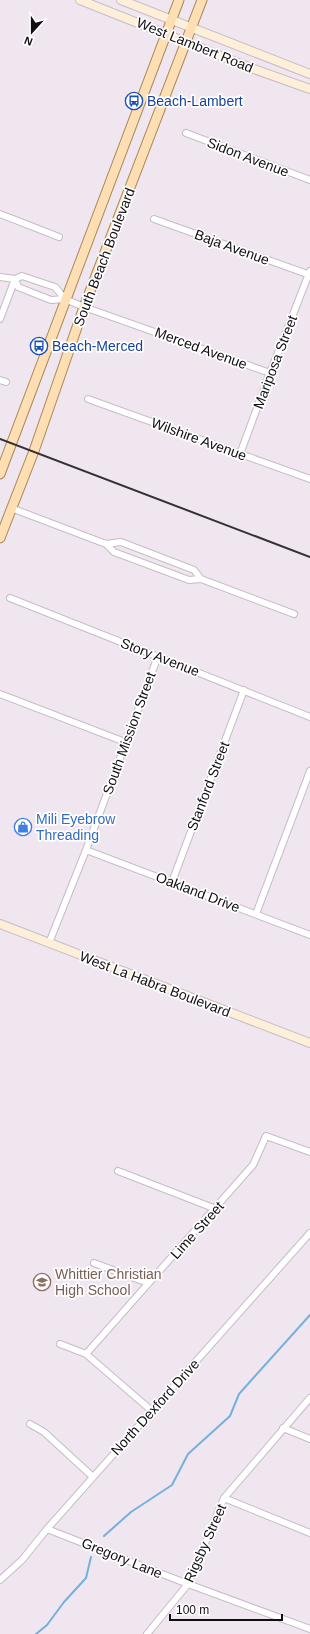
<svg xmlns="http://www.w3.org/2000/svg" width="310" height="1634" viewBox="0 0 310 1634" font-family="Arial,sans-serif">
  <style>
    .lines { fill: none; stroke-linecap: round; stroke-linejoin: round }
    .stream { stroke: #75b0dc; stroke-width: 2 }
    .street-casing { stroke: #c6bcc6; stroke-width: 8 }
    .secondary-casing { stroke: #c6bcc6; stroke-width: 10 }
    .primary-casing { stroke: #a9885a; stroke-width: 11 }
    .street { stroke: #fff; stroke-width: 6 }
    .secondary { stroke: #feefd9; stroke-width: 8 }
    .primary { stroke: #fddfb3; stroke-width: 9 }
    .rail { stroke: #343034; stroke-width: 2 }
    .labels { text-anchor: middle; stroke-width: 3.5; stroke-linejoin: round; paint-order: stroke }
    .street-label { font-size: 14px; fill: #110e11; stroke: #fff }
    .transit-label { font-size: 14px; fill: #164399; stroke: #fff; text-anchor: start }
    .shop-label { font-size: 14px; fill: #366cbe; stroke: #fff; text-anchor: start }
    .education-label { font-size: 14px; fill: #785e54; stroke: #fff; text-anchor: start }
  </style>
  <rect width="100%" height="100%" fill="#f0e6f0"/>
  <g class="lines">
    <path class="stream" d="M104 1536 131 1512 172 1485 188 1454 230 1416 239 1394 310 1315
      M36 1634 47 1625 64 1602 86 1578 91 1557"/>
    <defs>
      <path id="street" d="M186 133 310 180
        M0 214 59 237
        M154 219 310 275
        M0 277 15 279 22 276 55 287 65 299 84 307 270 373
        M15 279 18 287 51 300 65 299
        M0 319 15 279
        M0 380 6 382
        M88 399 310 479
        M240 454 270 373 310 271
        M11 508 106 544 121 542 194 570 201 579
        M106 544 114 552 189 580 201 579 294 614
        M10 598 310 717
        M0 694 125 742
        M86 850 310 935
        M172 882 244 690
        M256 914 310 771
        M49 943 86 850 158 656
        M118 1171 216 1209
        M94 1263 148 1283
        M60 1344 86 1354 152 1411
        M86 1354 253 1165 266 1136 310 1152
        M30 1424 44 1432 93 1477
        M283 1428 310 1439
        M224 1498 310 1533
        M47 1529 188 1584 310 1629
        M0 1580 22 1560 47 1529 310 1233
        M147 1634 188 1584 224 1498 310 1398"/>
      <path id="secondary" d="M80 0 251 68 310 89
        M121 0 310 74
        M0 924 310 1043"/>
      <path id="primary" d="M0 474 179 0
        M0 538 34 451 84 307 202 0"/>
    </defs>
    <use href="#street" class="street-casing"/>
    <use href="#secondary" class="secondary-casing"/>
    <use href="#primary" class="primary-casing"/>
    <use href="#street" class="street"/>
    <use href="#secondary" class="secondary"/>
    <use href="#primary" class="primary"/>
    <path class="rail" d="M0 439 310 557"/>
  </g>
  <defs>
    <symbol id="bus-ring" viewBox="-11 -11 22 22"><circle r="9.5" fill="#fff" stroke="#1a4fb4" stroke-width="1.5"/><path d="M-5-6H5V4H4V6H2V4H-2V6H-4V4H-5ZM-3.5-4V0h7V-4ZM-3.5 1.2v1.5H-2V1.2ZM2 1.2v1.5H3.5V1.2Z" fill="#1a4fb4"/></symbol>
    <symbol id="shop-ring" viewBox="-11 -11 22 22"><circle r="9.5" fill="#fff" stroke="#3f7fe0" stroke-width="1.5"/><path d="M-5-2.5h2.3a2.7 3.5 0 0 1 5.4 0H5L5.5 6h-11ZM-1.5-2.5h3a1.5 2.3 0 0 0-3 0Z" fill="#3f7fe0"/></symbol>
    <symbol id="school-ring" viewBox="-11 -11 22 22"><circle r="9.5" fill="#fff" stroke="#8d6e63" stroke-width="1.5"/><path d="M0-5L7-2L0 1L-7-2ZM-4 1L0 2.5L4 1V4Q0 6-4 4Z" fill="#8d6e63"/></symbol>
  </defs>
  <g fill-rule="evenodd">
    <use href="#bus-ring" x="124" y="91" width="20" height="20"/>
    <use href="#bus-ring" x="29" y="336" width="20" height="20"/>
    <use href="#shop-ring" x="13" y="817" width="20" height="20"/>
    <use href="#school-ring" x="32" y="1272" width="20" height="20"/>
  </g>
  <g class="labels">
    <g class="street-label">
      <text transform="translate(195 45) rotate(22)" y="5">West Lambert Road</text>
      <text transform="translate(248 157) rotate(21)" y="5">Sidon Avenue</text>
      <text transform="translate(232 247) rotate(20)" y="5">Baja Avenue</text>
      <text transform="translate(104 257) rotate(-69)" y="5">South Beach Boulevard</text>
      <text transform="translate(201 348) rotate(20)" y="5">Merced Avenue</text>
      <text transform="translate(275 362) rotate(-69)" y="5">Mariposa Street</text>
      <text transform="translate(199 439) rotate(20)" y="5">Wilshire Avenue</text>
      <text transform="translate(160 657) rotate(21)" y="5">Story Avenue</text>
      <text transform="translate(129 733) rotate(-70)" y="5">South Mission Street</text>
      <text transform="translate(208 786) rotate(-69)" y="5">Stanford Street</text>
      <text transform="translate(198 892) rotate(21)" y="5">Oakland Drive</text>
      <text transform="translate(155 984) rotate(21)" y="5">West La Habra Boulevard</text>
      <text transform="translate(197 1230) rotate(-48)" y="5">Lime Street</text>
      <text transform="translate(155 1407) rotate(-48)" y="5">North Dexford Drive</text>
      <text transform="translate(205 1543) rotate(-66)" y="5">Rigsby Street</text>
      <text transform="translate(122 1558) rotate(22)" y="5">Gregory Lane</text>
    </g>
    <g class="transit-label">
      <text x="147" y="106">Beach-Lambert</text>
      <text x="52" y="351">Beach-Merced</text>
    </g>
    <g class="shop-label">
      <text x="36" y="824">Mili Eyebrow<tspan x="36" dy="16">Threading</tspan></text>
    </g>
    <g class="education-label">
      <text x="55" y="1279">Whittier Christian<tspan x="55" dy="16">High School</tspan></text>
    </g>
  </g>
  <g transform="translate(32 32) rotate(201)" stroke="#ffffff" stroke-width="3" paint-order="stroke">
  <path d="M0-3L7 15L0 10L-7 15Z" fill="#110e11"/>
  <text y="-6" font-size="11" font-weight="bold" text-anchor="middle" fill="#110e11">N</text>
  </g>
  <path d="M170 1614v6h112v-6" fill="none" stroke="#110e11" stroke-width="2"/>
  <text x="176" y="1614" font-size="12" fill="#110e11" stroke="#ffffff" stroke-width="3" paint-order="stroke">100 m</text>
</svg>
